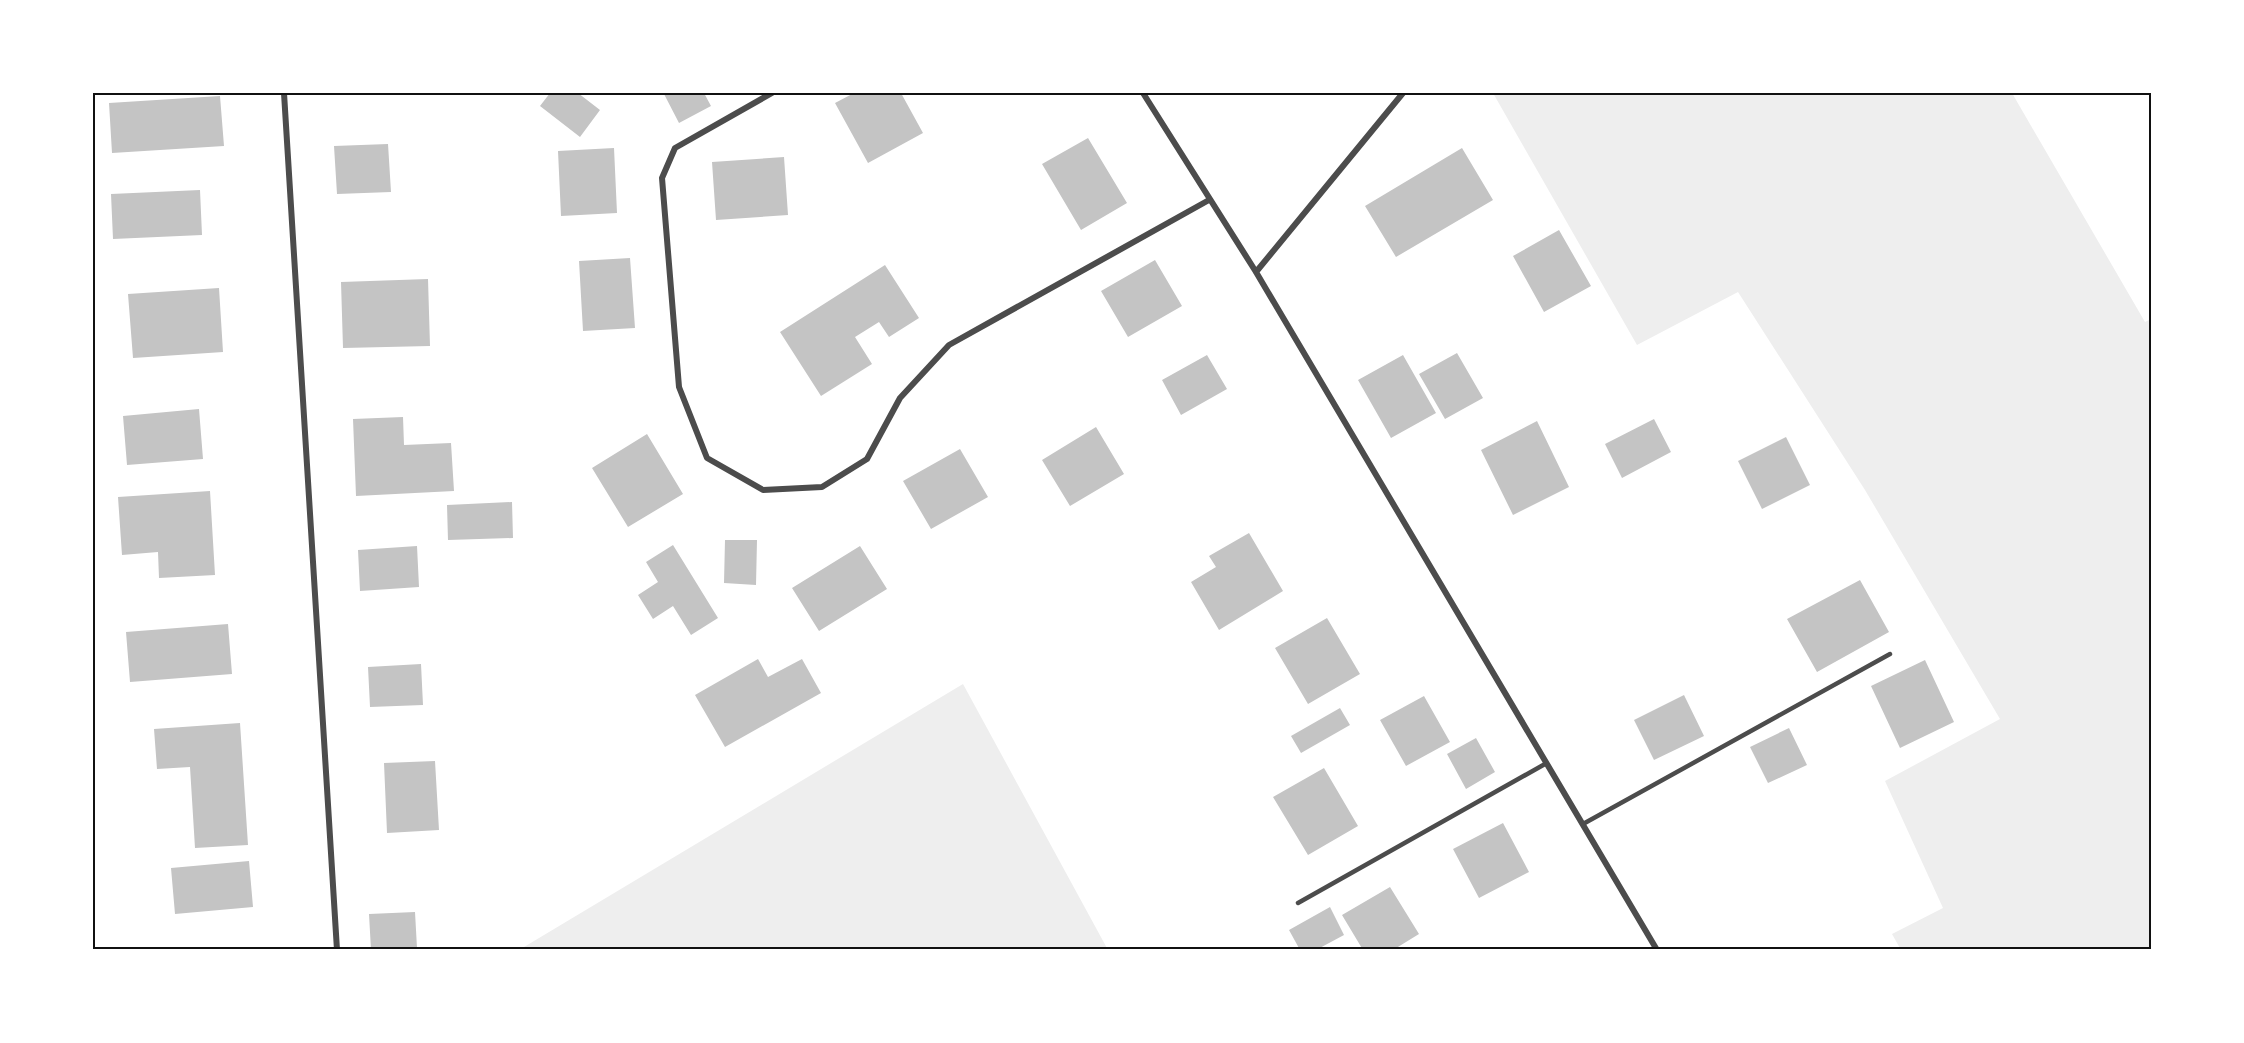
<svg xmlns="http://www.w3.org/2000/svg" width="2244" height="1043" viewBox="0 0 2244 1043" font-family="'IBM Plex Serif',serif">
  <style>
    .green { fill: #eee }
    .building { fill: #c4c4c4 }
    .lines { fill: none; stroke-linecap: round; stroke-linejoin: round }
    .service { stroke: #4c4c4c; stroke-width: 4.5 }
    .minor { stroke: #4c4c4c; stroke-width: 6 }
    .neatline { fill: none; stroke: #111; stroke-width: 2 }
  </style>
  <rect width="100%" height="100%" fill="#fff"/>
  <path class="green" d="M1493 93H2012L2145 322 2151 319V950H1901L1892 934 1943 908 1885 781 2000 719 1865 490 1738 292 1637 345Z
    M963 684 1108 950H519Z"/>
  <path class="building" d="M550 93H578L600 110 580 137 540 106Z
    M666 93H704L711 106 679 123 664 94Z
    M854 93H901L923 133 868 163 835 103Z
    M220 96 224 146 112 153 109 103Z
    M1088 138 1127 203 1081 230 1042 164Z
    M388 144 391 192 337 194 334 146Z
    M614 148 617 213 561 216 558 151Z
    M1462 148 1493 200 1396 257 1365 206Z
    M784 157 788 215 716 220 712 162Z
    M200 190 202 235 113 239 111 194Z
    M1559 230 1591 286 1544 312 1513 256Z
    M630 258 635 328 583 331 579 261Z
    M1155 260 1182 306 1128 337 1101 291Z
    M885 265 919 318 889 337 879 322 855 337 872 364 821 396 780 332Z
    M428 279 430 346 343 348 341 282Z
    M219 288 223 352 133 358 128 294Z
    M1457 353 1483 398 1445 419 1419 374Z
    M1207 355 1227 389 1181 415 1162 380Z
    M1403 355 1436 413 1391 438 1358 380Z
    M199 409 203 459 127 465 123 416Z
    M403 417 404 445 451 443 454 491 356 496 353 419Z
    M1654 419 1671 452 1622 478 1605 444Z
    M1537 421 1569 487 1513 515 1481 450Z
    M1096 427 1124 474 1070 506 1042 460Z
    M647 434 683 494 628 527 592 468Z
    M1786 437 1810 485 1762 509 1738 461Z
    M960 449 988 497 931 529 903 481Z
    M210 491 215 575 159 578 158 552 122 555 118 497Z
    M512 502 513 538 448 540 447 505Z
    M1249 533 1283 591 1219 630 1191 582 1216 567 1209 556Z
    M725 540H757L756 585 724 583Z
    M673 545 718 618 691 635 673 606 653 619 638 595 658 582 646 562Z
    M417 546 419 587 360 591 358 550Z
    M860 546 887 589 819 631 792 588Z
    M1860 580 1889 632 1817 672 1787 619Z
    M1327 618 1360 674 1308 704 1275 648Z
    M228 624 232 674 130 682 126 632Z
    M758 659 768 677 802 659 821 693 725 747 695 695Z
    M1925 660 1954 722 1900 748 1871 686Z
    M421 664 423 705 370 707 368 667Z
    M1684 695 1704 736 1654 760 1634 720Z
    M1424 696 1450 742 1406 766 1380 720Z
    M1340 708 1350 725 1301 753 1291 736Z
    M240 723 248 845 195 848 190 767 157 769 154 729Z
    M1789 728 1807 765 1768 783 1750 747Z
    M1476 738 1495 772 1466 789 1447 754Z
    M435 761 439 830 387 833 384 763Z
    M1324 768 1358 826 1308 855 1273 797Z
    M1503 823 1529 872 1479 898 1453 849Z
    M249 861 253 907 175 914 171 868Z
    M1390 887 1419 934 1393 950H1363L1342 915Z
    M1330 907 1344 935 1316 950H1300L1289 930Z
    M415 912 417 948 371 950 369 914Z"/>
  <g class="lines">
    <path class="service" d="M1583 824 1890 654
      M1298 903 1545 764"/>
    <path class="minor" d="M284 93 337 950
      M772 93 675 148 662 178 679 387 707 458 763 490 822 487 867 459 900 398 949 345 1209 200
      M1143 93 1256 272 1657 950
      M1256 272 1403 93"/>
  </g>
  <rect width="2244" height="1043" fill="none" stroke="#ffffff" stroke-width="189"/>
  <rect x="94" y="94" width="2056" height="854" class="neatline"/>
</svg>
